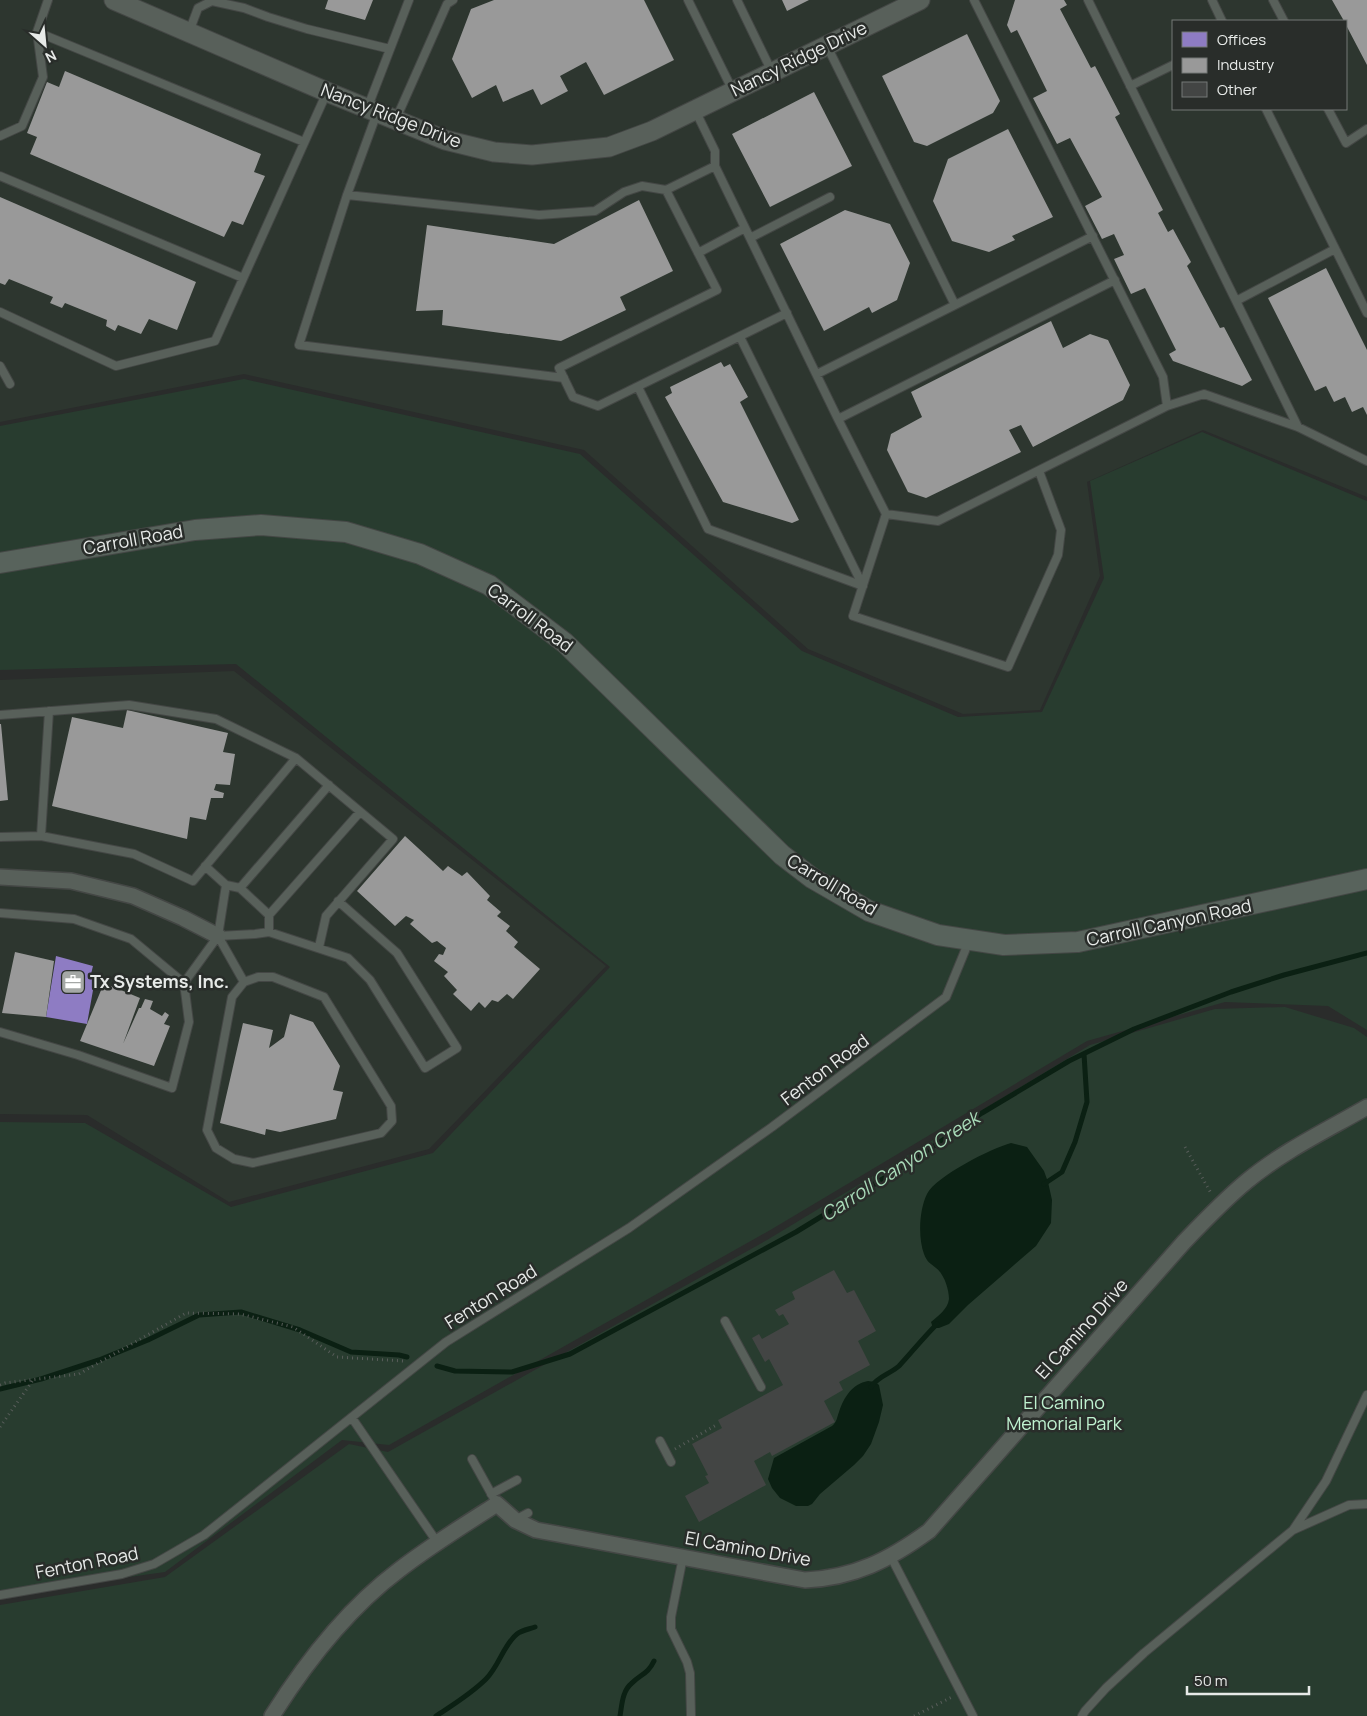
<svg xmlns="http://www.w3.org/2000/svg" width="1367" height="1716" viewBox="0 0 1367 1716" font-family="Manrope,sans-serif">
  <style>
    .built { fill: #2d362f; fill-rule: evenodd }
    .green { fill: #283c2f }
    .water { fill: #0b2013 }
    .offices { fill: #8e7cc3 }
    .industry { fill: #999 }
    .lines { fill: none; stroke-linecap: round; stroke-linejoin: round }
    .stream { stroke: #0b2013; stroke-width: 5 }
    .building { fill: #434544 }
    .service-casing { stroke: #444745; stroke-width: 10 }
    .minor-casing { stroke: #444745; stroke-width: 18 }
    .tertiary-casing { stroke: #444745; stroke-width: 21 }
    .secondary-casing { stroke: #444745; stroke-width: 22 }
    .path { stroke: #585d5a; stroke-width: 3; stroke-dasharray: 1 4; stroke-linecap: butt }
    .service { stroke: #58605a; stroke-width: 8 }
    .minor { stroke: #58605a; stroke-width: 15 }
    .tertiary { stroke: #58605a; stroke-width: 19 }
    .secondary { stroke: #58635c; stroke-width: 20 }
    .labels { text-anchor: middle; stroke-width: 5; stroke-linejoin: round; paint-order: stroke }
    .street-label { font-size: 18px; fill: #e7eae8; stroke: #292d2a }
    .poi-label { font-size: 18px; font-weight: bold; fill: #e7eae8; stroke: #292d2a; text-anchor: start }
    .park-label { font-size: 18px; fill: #bff2d0; stroke: #292d2a }
    .water-label { font-size: 19px; font-style: italic; fill: #a8dab8; stroke: #292d2a }
  </style>
  <rect width="100%" height="100%" fill="#2a2c2b"/>
  <path class="built" d="M0 0H1367V497L1203 430 1087 482 1100 576 1040 710 963 714 808 649 584 450 244 374 0 422ZM1173 21H1346V109H1173Z
    M234 671 606 966 429 1149 229 1202 87 1115 0 1114V680Z"/>
  <path class="green" d="M244 379 580 454 802 651 958 717 1042 712 1104 578 1090 481 1202 432 1367 501V1030L1328 1006 1225 1002 1087 1041 772 1229 389 1445 342 1440 165 1572 0 1595V1122L85 1123 231 1207 433 1153 610 967 236 664 0 670V426Z
    M1285 1007 1354 1028 1367 1037V1716H0V1605L165 1577 349 1444 388 1452 767 1240 1090 1045 1215 1009Z"/>
  <path class="water" d="M1011 1143 1027 1147 1044 1171 1048 1182 1052 1200 1051 1223 1036 1246 968 1305 949 1324 939 1328H933L931 1322C938 1316 948 1309 949 1299 949 1289 944 1274 936 1268 930 1263 927 1262 924 1254 918 1238 919 1210 927 1194 936 1176 992 1148 1011 1143Z
    M868 1381 875 1382 879 1385 883 1405 879 1422 871 1444 863 1456 854 1465 820 1494 812 1504 808 1506H796L780 1498 772 1488 768 1479 774 1458 832 1426C837 1422 837 1417 839 1412 844 1397 852 1384 868 1381Z"/>
  <path class="offices" d="M56 956 93 966 90 978 95 979 87 1024 46 1017Z"/>
  <path class="industry" d="M328 0H373L365 20 325 9Z
    M494 0H644L674 60 604 95 586 62 560 76 568 91 541 105 533 89 503 102 496 85 472 98 452 59 471 9Z
    M782 0H809L787 11Z
    M1015 0H1064L1067 5 1060 9 1091 68 1095 66 1120 114 1115 117 1163 210 1158 213 1168 232 1173 229 1191 262 1187 266 1220 328 1224 327 1252 380 1242 386 1173 361 1169 354 1176 350 1145 288 1131 294 1114 259 1124 255 1114 234 1102 239 1085 206 1102 197 1070 138 1057 144 1033 98 1047 91 1017 30 1011 33 1007 25Z
    M1332 0H1367V65L1346 25V21H1344Z
    M967 34 1000 101 993 113 927 146 914 142 882 76Z
    M65 71 261 154 254 172 265 176 243 225 232 221 224 237 30 154 37 137 27 133 47 82 59 87Z
    M814 92 852 166 770 207 732 134Z
    M1008 129 1053 217 1012 236 1015 240 989 252 952 241 933 201 948 159Z
    M0 197 196 282 177 330 149 319 141 334 118 325 115 331 106 326 107 320 65 303 62 308 50 303 53 297 9 279 5 285 0 283Z
    M639 200 673 271 620 297 626 310 561 341 442 325 443 310 416 311 427 225 554 244Z
    M845 210 890 224 910 263 897 300 872 313 869 307 824 331 780 244Z
    M1326 268 1367 350V415L1363 407 1352 412 1345 397 1334 402 1326 386 1315 391 1268 298Z
    M1051 321 1063 348 1090 334 1108 340 1130 385 1123 400 1033 447 1021 425 1009 430 1021 452 926 498 908 492 887 450 891 434 922 417 911 392Z
    M721 362 724 367 730 364 748 397 740 402 799 520 792 523 723 502 665 397 672 393 670 387Z
    M127 710 228 733 223 752 235 754 230 785 216 784 214 790 224 793 223 798H211L206 820 190 817 187 839 52 806 72 717 123 728Z
    M0 724H1L8 800 0 801Z
    M405 836 443 871 448 866 462 876 467 872 490 896 487 900 501 912 497 916 510 926 506 931 518 942 514 947 540 969 513 999 507 994 498 1002 492 1000 485 1008 479 1002 471 1011 453 994 457 990 444 976 448 972 434 961 439 954 443 955 446 948 437 941 432 943 410 924 414 920 406 916 395 926 357 891Z
    M15 952 54 961 46 1017 2 1013Z
    M104 983 140 998 123 1044 139 1008H141L145 999 153 1001 150 1009 162 1016 165 1012 169 1015 164 1024 170 1026 154 1066 80 1041Z
    M290 1014 313 1022 340 1066 333 1090 343 1092 336 1119 280 1132 266 1129 265 1135 220 1123 243 1023 273 1030 269 1048 284 1037Z"/>
  <g class="lines">
    <path class="stream" d="M1044 1184 1062 1172 1075 1142 1087 1102 1084 1054
      M437 1366 455 1371 512 1372 570 1354 796 1232 912 1161 982 1113 1069 1061 1134 1029 1231 992 1284 975 1367 953
      M871 1387C878 1376 890 1374 899 1366 912 1352 923 1338 937 1324
      M0 1389 41 1379 99 1360 148 1340 199 1315 241 1312 300 1330 351 1352 399 1355 407 1357
      M436 1716C454 1704 471 1694 486 1679 499 1666 504 1644 517 1634 522 1630 530 1629 535 1627
      M620 1716C622 1705 622 1691 632 1683 641 1674 648 1674 654 1661"/>
  </g>
  <path class="building" d="M834 1270 847 1293 854 1290 876 1331 858 1341 870 1365 839 1382 843 1390 824 1401 835 1422 772 1456 770 1452 754 1461 766 1485 699 1522 685 1496 709 1483 705 1476 708 1475 692 1444 722 1428 718 1420 783 1385 769 1359 765 1362 752 1338 759 1334 762 1339 789 1324 783 1314 779 1316 775 1310 795 1299 792 1292Z"/>
  <g class="lines">
    <defs>
      <path id="service" d="M688 0 733 91
        M737 0 772 72
        M974 0 1163 377 1167 406
        M1088 0 1298 427
        M1212 0 1222 21
        M1273 0 1284 21
        M37 32 304 142
        M189 32 198 8 212 1 244 8 268 17 307 29 390 49
        M1130 86 1173 65
        M367 109 409 0
        M1266 109 1367 313
        M1328 109 1346 143 1367 129
        M695 110 715 151V166L838 419
        M377 113 347 195 299 345 564 378
        M396 119 447 4 453 0
        M0 136 22 126 43 77 37 32 48 0
        M715 166 666 190 717 290 559 368 573 397 598 406 787 313
        M0 176 243 278
        M347 195 539 215 595 211 624 192 642 186 666 190
        M750 238 830 197
        M698 253 745 228
        M1236 301 1335 249
        M955 305 1093 236
        M0 312 116 366 215 341 327 92
        M740 337 863 586
        M0 366 10 384
        M817 374 955 305 827 46
        M638 387 708 529 863 586
        M1039 471 1061 530 1058 555 1008 667 853 616 886 514 938 521 1167 406 1204 394 1298 427 1367 461
        M886 514 838 419 1115 280
        M0 715 129 705 216 719 296 758 393 839 326 916 319 947
        M41 836 49 711
        M0 837 41 836 134 854 193 881 296 758
        M205 866 226 885
        M0 913 74 919 131 939 184 983 189 1022 172 1088 78 1055 0 1032
        M269 915 240 888 329 785
        M269 932V915L360 812
        M218 936 255 934 269 932 348 958 370 980 425 1068 457 1048 397 953 338 901
        M218 936 244 982
        M258 977H273L324 997 391 1106 392 1121 381 1133 253 1163 234 1159 216 1148 207 1130 232 997 244 982Z
        M184 983 218 936 226 885 240 888
        M725 1321 761 1387
        M352 1418 437 1542
        M660 1441 671 1462
        M472 1459 497 1504
        M491 1494 517 1480
        M515 1520 528 1513
        M1293 1530 1326 1481 1367 1395
        M683 1557 671 1617V1629L687 1662 690 1673 691 1716
        M891 1557 973 1716
        M0 1595 122 1574 154 1564 204 1535 446 1342 629 1228 772 1127 946 997 969 941
        M1082 1716 1085 1711 1106 1688 1144 1653 1293 1530 1349 1505 1367 1504"/>
      <path id="minor" d="M0 877 71 881 133 896 183 918 218 936
        M272 1716C306 1662 347 1609 399 1570 430 1546 464 1525 497 1504L515 1520 536 1530 805 1580C854 1578 889 1560 929 1531L1184 1242C1204 1221 1224 1200 1247 1181 1283 1151 1327 1130 1367 1107"/>
      <path id="tertiary" d="M114 0 327 92 445 140 494 152 532 155 609 147 652 131 920 0"/>
      <path id="secondary" d="M0 563 195 530 261 525 346 532 420 554 489 585 565 643 782 855 812 878 869 911 938 935 1004 945 1078 942 1367 879"/>
    </defs>
    <use href="#service" class="service-casing"/>
    <use href="#minor" class="minor-casing"/>
    <use href="#tertiary" class="tertiary-casing"/>
    <use href="#secondary" class="secondary-casing"/>
    <path class="path" d="M1185 1147 1212 1195
      M0 1385 5 1383 79 1374 186 1313 240 1314 293 1327 337 1357 404 1361
      M0 1427 33 1380
      M675 1449 718 1424
      M914 1716 952 1697"/>
    <use href="#service" class="service"/>
    <use href="#minor" class="minor"/>
    <use href="#tertiary" class="tertiary"/>
    <use href="#secondary" class="secondary"/>
  </g>
  <defs>
    <symbol id="office-square" viewBox="-11 -11 22 22"><rect x="-9" y="-9" width="18" height="18" rx="4" fill="#a5a8a6" stroke="#292d2a"/><path d="M-6-3h4V-5.5h4V-3h4V5H-6ZM-1-4.5V-3h2v-1.5ZM-6 0V1H6V0Z" fill="#fff"/></symbol>
  </defs>
  <g fill-rule="evenodd">
    <use href="#office-square" x="59" y="968" width="28" height="28"/>
  </g>
  <g class="labels">
    <g class="street-label">
      <text transform="translate(799 59) rotate(-26)" y="6">Nancy Ridge Drive</text>
      <text transform="translate(391 116) rotate(21)" y="6">Nancy Ridge Drive</text>
      <text transform="translate(133 540) rotate(-10)" y="6">Carroll Road</text>
      <text transform="translate(530 618) rotate(37)" y="6">Carroll Road</text>
      <text transform="translate(832 885) rotate(31)" y="6">Carroll Road</text>
      <text transform="translate(1169 923) rotate(-12)" y="6">Carroll Canyon Road</text>
      <text transform="translate(825 1070) rotate(-37)" y="6">Fenton Road</text>
      <text transform="translate(491 1297) rotate(-32)" y="6">Fenton Road</text>
      <text transform="translate(1082 1329) rotate(-48)" y="6">El Camino Drive</text>
      <text transform="translate(748 1549) rotate(10)" y="6">El Camino Drive</text>
      <text transform="translate(87 1563) rotate(-11)" y="6">Fenton Road</text>
    </g>
    <g class="poi-label">
      <text x="90" y="988">Tx Systems, Inc.</text>
    </g>
    <g class="park-label">
      <text x="1064" y="1409">El Camino<tspan x="1064" dy="21">Memorial Park</tspan></text>
    </g>
    <g class="water-label">
      <text transform="translate(900 1166) rotate(-33)" y="7">Carroll Canyon Creek</text>
    </g>
  </g>
  <rect x="1172" y="20" width="175" height="90" fill="#292d2a" stroke="#757976"/>
  <rect x="1182" y="32" width="25" height="15" fill="#8e7cc3" stroke="#757976"/>
  <text x="1217" y="45" font-size="15" fill="#e7eae8">Offices</text>
  <rect x="1182" y="58" width="25" height="15" fill="#999999" stroke="#757976"/>
  <text x="1217" y="70" font-size="15" fill="#e7eae8">Industry</text>
  <rect x="1182" y="82" width="25" height="15" fill="#434544" stroke="#757976"/>
  <text x="1217" y="95" font-size="15" fill="#e7eae8">Other</text>
  <g transform="translate(45 45) rotate(153)" stroke="#292d2a" stroke-width="4" paint-order="stroke">
  <path d="M0-4L9 19L0 12L-9 19Z" fill="#e7eae8"/>
  <text y="-8" font-size="14" font-weight="bold" text-anchor="middle" fill="#e7eae8">N</text>
  </g>
  <path d="M1187 1686v8h122v-8" fill="none" stroke="#e7eae8" stroke-width="2.5"/>
  <text x="1194" y="1686" font-size="15" fill="#e7eae8" stroke="#292d2a" stroke-width="4" paint-order="stroke">50 m</text>
</svg>
